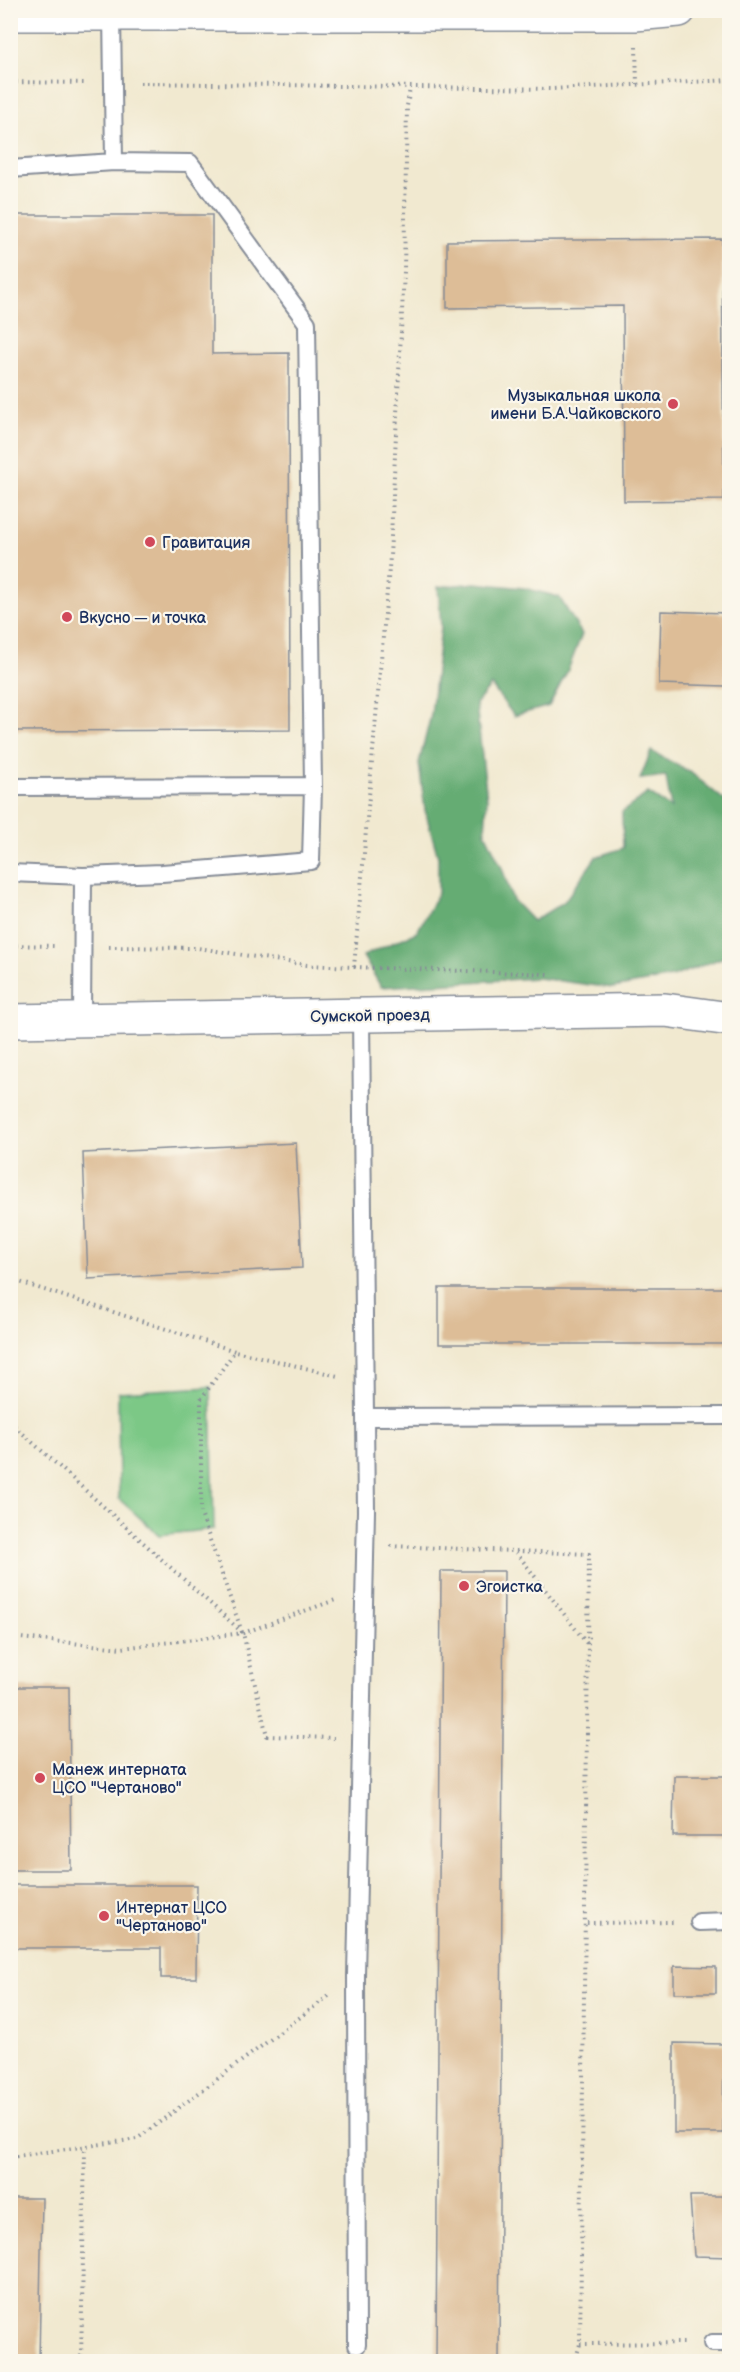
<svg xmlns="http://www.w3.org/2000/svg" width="740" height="2372" viewBox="0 0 740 2372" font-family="'Balsamiq Sans',sans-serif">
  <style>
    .green { fill: #7cc886; stroke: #4c7c72; stroke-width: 1.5 }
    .forest { fill: #65ac73; stroke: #406e68; stroke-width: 1.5 }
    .building { fill: #ddbd97 }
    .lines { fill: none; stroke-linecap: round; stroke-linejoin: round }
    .service-casing { stroke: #868c97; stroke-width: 20 }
    .tertiary-casing { stroke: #868c97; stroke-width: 36 }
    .path { stroke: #868c97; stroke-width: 4; stroke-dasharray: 1.5 4.5; stroke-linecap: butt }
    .service { stroke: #fff; stroke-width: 16 }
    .tertiary { stroke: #fff; stroke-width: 33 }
    .poi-dot { fill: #d1495b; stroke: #fbf7ec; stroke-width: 2 }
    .labels { text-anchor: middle; stroke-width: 4.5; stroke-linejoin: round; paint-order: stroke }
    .poi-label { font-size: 16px; fill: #1b2f5e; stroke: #fbf7ec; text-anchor: start }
    .street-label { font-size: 16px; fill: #1b2f5e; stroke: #fbf7ec }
  </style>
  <rect width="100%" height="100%" fill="#fbf7ec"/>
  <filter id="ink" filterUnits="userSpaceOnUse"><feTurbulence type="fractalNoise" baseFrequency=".0167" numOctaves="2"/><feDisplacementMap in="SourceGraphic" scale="12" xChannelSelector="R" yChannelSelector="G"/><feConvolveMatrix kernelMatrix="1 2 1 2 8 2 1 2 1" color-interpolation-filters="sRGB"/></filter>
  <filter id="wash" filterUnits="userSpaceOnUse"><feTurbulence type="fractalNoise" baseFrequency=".008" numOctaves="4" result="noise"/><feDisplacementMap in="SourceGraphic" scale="24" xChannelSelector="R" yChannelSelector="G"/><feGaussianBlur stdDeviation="1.35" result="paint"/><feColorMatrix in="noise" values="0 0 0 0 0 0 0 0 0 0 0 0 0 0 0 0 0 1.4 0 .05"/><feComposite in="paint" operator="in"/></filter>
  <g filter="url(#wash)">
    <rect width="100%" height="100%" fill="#f1e9d0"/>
    <path class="green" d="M211 1387 214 1529 159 1535 119 1499 118 1392Z"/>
    <path class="forest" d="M475 583 524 588 559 597 582 634 568 670 549 706 514 716 491 685 476 704 487 799 485 832 502 868 513 900 533 921 564 902 596 857 623 848 622 812 648 793 671 808 666 776 640 779 651 751 690 772 729 804 730 947 727 956 672 977 613 988 538 978 381 987 363 956 417 932 438 893V857L425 810 419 763 431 715 441 627 438 587Z"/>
    <g id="blocks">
      <path class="building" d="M10 215H212V354L289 353 290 730 10 731Z
        M722 239 724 500 624 501 623 306 447 308V241Z
        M661 611 727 613 725 686 659 684Z
        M296 1143 302 1268 88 1279 83 1153Z
        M439 1288H730V1344H439Z
        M441 1571H504L499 2362H436Z
        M10 1687H69L71 1870H10Z
        M674 1776H730V1836H673Z
        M10 1885H197L196 1978H161V1948H10Z
        M674 1966 716 1967V1993H674Z
        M674 2043 724 2044 723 2133H674Z
        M690 2196H730V2257L694 2256Z
        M10 2198H42L39 2362H10Z"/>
    </g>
  </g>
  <g filter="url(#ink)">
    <use href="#blocks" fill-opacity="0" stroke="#868c97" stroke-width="1.5"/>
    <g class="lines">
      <defs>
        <path id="service" d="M112 13 114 162
          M10 169 114 162 190 163 307 323 313 786 10 787
          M10 873 83 876 82 1019
          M83 876 162 873 311 861 313 786
          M361 1015 365 1417 730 1416
          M699 1922 730 1921
          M712 2343H730
          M357 2345 356 1975 366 1511 365 1417"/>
        <path id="tertiary" d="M10 14H635L679 10
          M10 1021 665 1010 730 1019"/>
      </defs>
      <use href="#service" class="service-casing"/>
      <use href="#tertiary" class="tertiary-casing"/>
      <path class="path" d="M636 47 637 84
        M10 82 88 83
        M140 83 552 89 730 80
        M10 945 57 946
        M109 947 198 948 307 965 354 967 390 557 404 271 407 106 410 88
        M354 967 549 974
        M10 1279 235 1351
        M10 1422 243 1633 267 1736 334 1738
        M390 1546 589 1554 580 2344 575 2362
        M516 1552 588 1645
        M242 1632 201 1514V1399L235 1351 338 1376
        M10 1637 122 1648 243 1633 338 1599
        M587 1923 674 1922
        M10 2157 137 2139 330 1995
        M580 2344 688 2343
        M81 2362 85 2146"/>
      <use href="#service" class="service"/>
      <use href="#tertiary" class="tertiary"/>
    </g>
  </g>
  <g class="poi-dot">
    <circle cx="673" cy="404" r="6"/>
    <circle cx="150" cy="542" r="6"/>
    <circle cx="67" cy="617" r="6"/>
    <circle cx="464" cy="1586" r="6"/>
    <circle cx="40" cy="1778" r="6"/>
    <circle cx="104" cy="1916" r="6"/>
  </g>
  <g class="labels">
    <g class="poi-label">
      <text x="661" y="401" text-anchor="end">Музыкальная школа<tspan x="661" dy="18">имени Б.А.Чайковского</tspan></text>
      <text x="162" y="548">Гравитация</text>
      <text x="79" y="623">Вкусно — и точка</text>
      <text x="476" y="1592">Эгоистка</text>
      <text x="52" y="1775">Манеж интерната<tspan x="52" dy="18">ЦСО "Чертаново"</tspan></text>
      <text x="116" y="1913">Интернат ЦСО<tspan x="116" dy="18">"Чертаново"</tspan></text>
    </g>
    <g class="street-label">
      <text transform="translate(370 1015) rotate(-1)" y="6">Сумской проезд</text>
    </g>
  </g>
  <rect width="740" height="2372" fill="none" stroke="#fbf7ec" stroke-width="36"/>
</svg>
